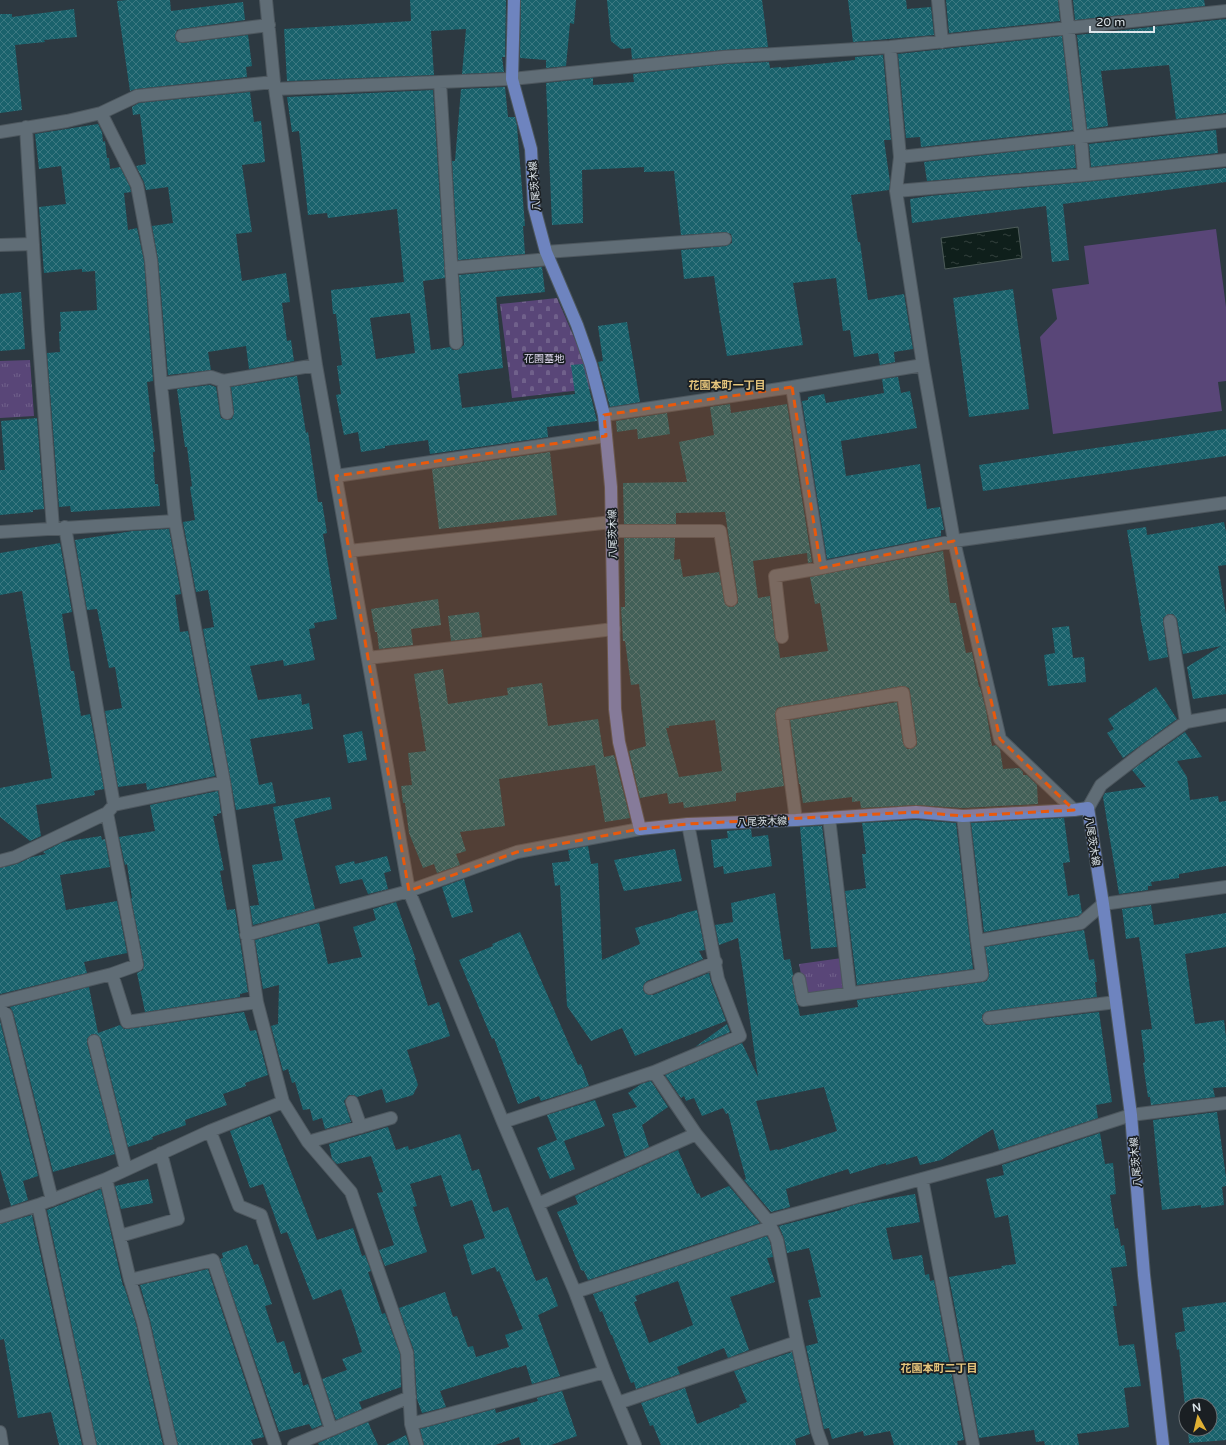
<svg xmlns="http://www.w3.org/2000/svg" width="1226" height="1445" viewBox="0 0 1226 1445" font-family="'Varela Round','Noto Sans JP',sans-serif">
  <style>
    .grass { fill: url(#grass-tufts) }
    .cemetery { fill: url(#cemetery-stones) }
    .garden { fill: #594678 }
    .water { fill: url(#water-ripples); stroke: #4d5b59 }
    .building { fill: url(#building-cross-hatch); fill-rule: evenodd }
    .lines { fill: none; stroke-linecap: round; stroke-linejoin: round }
    .minor-casing { stroke: #4d575e; stroke-width: 14 }
    .major-casing { stroke: #4d575e; stroke-width: 14 }
    .minor { stroke: #606d76; stroke-width: 12 }
    .major { stroke: #6e84bf; stroke-width: 12 }
    .marked { fill: #e8590c; fill-opacity: 0.2; stroke: #e8590c; stroke-width: 3; stroke-dasharray: 8 5; stroke-linejoin: round }
    .labels { text-anchor: middle; stroke-width: 3.5; stroke-linejoin: round; paint-order: stroke }
    .street-label { font-size: 10px; fill: #dee6eb; stroke: #1a1f23 }
    .park-label { font-size: 10px; fill: #e0daef; stroke: #1a1f23 }
    .neighbourhood-label { font-size: 11px; font-weight: bold; fill: #e7c67c; stroke: #1a1f23 }
  </style>
  <defs>
    <pattern id="grass-tufts" width="24" height="20" patternUnits="userSpaceOnUse"><rect width="24" height="20" fill="#594678"/><path d="M3 7l-1-3M5 7V3M7 7l1-3M15 17l-1-3M17 17v-4M19 17l1-3" fill="none" stroke="#70618b"/></pattern>
    <pattern id="cemetery-stones" width="16" height="16" patternUnits="userSpaceOnUse"><rect width="16" height="16" fill="#594678"/><path d="M2 7V4a2 2 0 0 1 4 0v3zM10 15v-3a2 2 0 0 1 4 0v3z" fill="#70618b"/></pattern>
    <pattern id="water-ripples" width="26" height="14" patternUnits="userSpaceOnUse"><rect width="26" height="14" fill="#0f1f1b"/><path d="M2 4q2-2 4 0t4 0M15 11q2-2 4 0t4 0" fill="none" stroke="#32403c"/></pattern>
    <pattern id="building-cross-hatch" width="8" height="8" patternUnits="userSpaceOnUse"><rect width="8" height="8" fill="#1a626c"/><path d="M0 0l8 8M0 8l8-8" fill="none" stroke="#3b7881"/></pattern>
  </defs>
  <rect width="100%" height="100%" fill="#2d3941"/>
  <path class="grass" d="M30 360 34 416 0 418V361Z
    M842 958 846 989 805 995 799 964Z"/>
  <path class="cemetery" d="M557 298 583 358 590 389 512 398 500 304Z"/>
  <path class="garden" d="M1216 229 1226 307V381L1218 382 1222 411 1053 434 1040 337 1057 319 1052 289 1089 284 1084 246Z"/>
  <path class="water" d="M1018 227 1022 258 945 269 941 238Z"/>
  <path class="building" d="M127 0H170L171 11 243 2 245 20 181 29 177 30 175 37 176 41 183 43 248 35 252 66 246 67 247 77 136 89 130 91 117 1Z
    M410 0H506L505 57H502L504 72 462 74 466 29 431 31 434 75 287 81 284 29 411 21Z
    M521 0H576L574 24 570 23 566 66 546 68V60L520 58Z
    M607 0H762L768 47 724 50 632 59 631 48 621 49 611 41Z
    M848 0H906L907 9 931 7 934 35 853 42Z
    M946 0H1058L1060 21 949 33Z
    M1073 0H1204L1205 6 1075 20Z
    M74 9 77 37 44 40 45 42 15 45 22 110 0 113V14H12V17Z
    M1226 19V113L1176 119 1169 65 1101 71 1108 126 1087 129 1077 35Z
    M1062 36 1073 130 921 147 920 137 906 138 898 54Z
    M883 55 891 140H884L890 182 889 190 851 195 858 242H860L868 300 904 294 913 349 894 352 895 362 880 365 878 353 854 357 850 330 843 331 836 278 793 283 803 345 727 356 720 317 714 276 684 279 681 250 726 246 732 243V238L731 234 725 232 681 235 674 171 644 172V167L582 170 583 223 552 225 546 83 593 78V85L634 82 633 74 725 64 769 62 770 68 781 67V68L855 60V57Z
    M505 87 508 117H515L517 126 525 226H523L525 254 458 260 452 161H455L461 89Z
    M433 90 445 278 423 281 431 350 450 347 453 350H457L464 345 459 275 542 267 545 292 496 297 503 368 458 374 462 408 575 394 571 365 583 364 597 421 547 427 548 437 430 454 428 440 385 446V448L361 452 358 432 344 435 336 395 341 394 337 366 342 365 336 314H333L331 290 404 282 397 209 328 218 327 213 308 215 299 131 292 132 287 97ZM410 313 415 353 376 359 370 318Z
    M250 92 254 122 261 121 265 162 242 165 252 232 236 234 242 281 286 273 290 302 282 303 287 341 291 340 294 361 249 369 246 346 208 352 211 370 168 375 158 259 152 226 173 223 168 187 146 190 144 182 136 166 146 164 140 114 133 115 132 107 139 103Z
    M98 124 102 132 103 142 105 141 107 158H109L110 169 120 167 130 187 131 192 124 193 128 230 137 228 144 261 153 381 147 382 155 452H153L155 484H158L160 506 71 512 70 506 59 507 47 353 60 352 59 332 61 331 60 312 97 310 95 271 82 272V269L44 273 39 207 66 204 61 166 39 169 35 134Z
    M1216 130 1218 153 1091 167 1089 144Z
    M1074 145 1076 168 927 181 924 162Z
    M1226 168V182L1063 204 1069 260 1052 262 1046 206 912 223 910 199 929 196 1085 182Z
    M1013 289 1029 409 969 417 953 298Z
    M21 292 25 349 0 351V294Z
    M627 322 640 402 610 407 598 362 603 361 598 326Z
    M297 376 306 433 308 432 318 502H322L327 533 323 534 337 619 314 623 315 628 309 629 315 660 284 666 283 660 250 666 258 700 301 694 302 705 309 703 313 729 250 739 259 785 272 782 276 803 236 810 203 629 214 627 208 590 196 592 183 522 195 520 190 487 192 486 187 447H185L177 389 210 385 216 387 220 414 221 418 228 420 232 419 234 412 231 387Z
    M898 377 901 393 910 391 917 428 841 441 846 476 920 464 927 509 940 507 944 530H941V536L827 559 802 401 808 400V397L824 394 826 403 884 393 882 379Z
    M730 404 731 413 787 404 812 562 808 563 807 553 753 561 758 598 770 596 775 638 778 643 780 658 828 651 820 603 815 604 810 577 943 551 950 603H956L966 653 972 652 979 687H980L986 710 992 746 996 745 1000 749 1003 769 1019 768 1023 772V775H1027L1037 785 1038 804 963 808 916 805 861 808 860 801 852 802V797L803 803 800 784H799L790 720 897 702 903 743 907 749H911L917 745V741L910 692 909 688 902 686 781 707 777 708 775 715 784 786 736 793V801L684 808 683 802 669 804 667 793 640 798 629 751 646 746 639 684 631 685 625 641H623L621 607H625L624 538H675L674 560 680 559 683 577 719 572 725 604 729 607H733L738 603V599L725 512 676 513V524H624L623 483 687 482 679 442 714 435 710 407ZM715 720 722 771 679 777 666 728H669V726Z
    M667 413 670 434 638 439 637 429 617 432 616 421Z
    M37 418 44 509 33 510V512L0 515V470H5L1 421Z
    M1226 429V456L983 491 979 465Z
    M550 452 557 515 439 529 432 469Z
    M1224 522 1226 532V565L1218 566 1226 614V694L1193 699 1187 667 1221 646 1183 654 1177 619 1173 614H1168L1163 618V622L1168 657 1149 661 1140 616H1141L1127 530 1146 527 1147 535Z
    M169 529 181 594 175 595 180 632 188 631 215 776 147 790 146 783 118 787 105 711 122 708 115 667 109 668 97 609 87 610 75 540 133 531Z
    M60 543 72 612 62 614 71 671H74L81 716 90 714 104 789 94 791 95 795 36 805 41 836 30 841 0 817V788L52 778 22 591 0 595V553Z
    M438 599 441 625 411 629 413 645 379 649 377 632H375L371 609Z
    M479 612 482 637 451 641 448 616Z
    M1069 626 1073 658 1084 657 1086 682 1048 686 1044 655 1055 653 1052 628Z
    M443 669 448 704 508 695 507 688 542 683 548 726 598 719 604 757 614 755 630 818 605 822 595 765 499 779 505 826 460 832 466 851 456 854 460 865 437 873 434 864 423 868 409 833 405 803H403L401 786 412 785 408 753 426 751 414 674Z
    M1156 687 1177 719 1123 758 1107 733 1114 729 1108 719Z
    M362 731 367 760 348 763 343 735Z
    M1185 732 1202 757 1177 761 1187 777 1190 800 1218 796 1219 802 1226 801V866L1179 874V878L1151 882 1152 886H1148V890L1119 894 1103 797 1105 793 1146 787 1132 770Z
    M218 791 221 813 217 814V816H213L224 870 220 871 227 910 235 909 248 992 240 994V997L145 1012 137 973 143 970 144 964 131 898H132L127 864 125 865 119 837 155 831 150 805Z
    M330 797 332 809 294 819 315 909 253 925 250 906 259 905 252 865 283 860 273 807Z
    M1064 818 1070 862 1063 863 1068 896 1079 894 1082 913 1078 916 984 932 971 823Z
    M916 820 956 823 973 969 857 985 845 891 866 888 862 854H866L862 823Z
    M822 826 837 947 811 949 800 827Z
    M751 829 752 837 768 835 772 866 724 874 723 866 714 868 711 840 728 838 727 831Z
    M101 836 102 840 105 839 110 867 60 875 66 910 117 901 127 953 84 962 87 973 0 994V868L17 864 32 857 46 854 43 852 63 842Z
    M588 846 591 864 598 863 602 960 640 944 635 928 677 916V915L697 910 705 950 699 951 703 959 647 981 644 984 643 990 646 994 653 995 709 973 711 982 726 1021 635 1056 622 1028 591 1041 567 1006 560 885 555 886 552 863 570 861 568 850Z
    M675 849 682 881 624 891 614 860Z
    M387 856 391 871 384 873 388 889 368 894 362 879 340 884 335 866 354 861 355 864Z
    M464 879 473 912 452 918 442 887Z
    M775 893 784 960 790 959 793 975 792 980 796 1001 798 1006 800 1016 858 1007 857 1000 983 982 987 981 989 974 985 947 1084 930 1089 960 1094 959 1097 982H1095L1097 997 988 1011 982 1015V1019L986 1025H990L1099 1012 1112 1102 1096 1105 1098 1118 999 1150 993 1129 941 1160 920 1165 917 1156 886 1165V1163L850 1174 848 1169 786 1189 790 1207 771 1212 744 1180 746 1179 728 1113 726 1114 723 1108 702 1116 694 1098 686 1101 684 1096 681 1098 665 1075 742 1043 758 1077 738 938 719 945 715 925 733 922 731 903ZM824 1087 837 1131 778 1150 777 1149 770 1151 756 1101Z
    M396 902 416 960H414L428 1006 439 1002 450 1036 407 1050 418 1085 413 1095 386 1103 382 1089 357 1097 354 1095H349L344 1101 351 1122 325 1129 322 1118 313 1121 310 1109 303 1110 295 1082 292 1083 288 1069 283 1071 271 1026 278 1024 279 985 263 989 255 940 319 923 328 964 362 957 353 927 376 920 373 909Z
    M1151 905 1154 925 1226 913V947L1185 954 1195 1024 1224 1020 1226 1037V1087L1213 1088 1215 1097 1151 1105 1150 1097H1148L1143 1063 1145 1062 1141 1030 1152 1029 1139 937 1126 939 1122 909Z
    M520 932 578 1065 581 1064 589 1086 541 1101 539 1096 518 1104 494 1038 492 1039 459 960 493 946 492 944Z
    M89 987 98 1033 120 1025 124 1029H128L244 1012 250 1031 256 1030 268 1075 245 1083 246 1086 223 1094 227 1105 185 1120 186 1125 152 1137 153 1139 128 1147 101 1039 96 1034H92L87 1039V1043L115 1154 53 1172 13 1012 10 1007Z
    M0 1021 38 1176 23 1181 28 1200 11 1206 0 1169Z
    M727 1024 730 1032 695 1047Z
    M651 1081 668 1107 642 1125 649 1147 625 1157 612 1114 637 1107 628 1093 641 1084Z
    M595 1100 605 1126 564 1141 575 1169 550 1179 537 1148 557 1140 547 1115Z
    M1217 1112 1226 1177V1186L1222 1187 1224 1205 1201 1208V1205L1162 1210 1153 1120Z
    M270 1116 317 1240 353 1228 362 1256 365 1255 371 1271 368 1272 382 1314 385 1313 400 1354 401 1387 359 1402 362 1409 336 1420 322 1379 347 1370 342 1359 362 1352 355 1329 341 1289 313 1300 287 1232 281 1234 263 1184 250 1188 230 1131Z
    M388 1127 396 1150 408 1146 409 1150 460 1134 472 1171 479 1169 493 1212 508 1207 536 1281 547 1277 558 1306 538 1315 560 1376 532 1384 526 1365 517 1368 516 1367 440 1391 446 1407 422 1413 417 1399 414 1351 399 1308 445 1292 453 1317 457 1316 468 1347 473 1346 476 1357 509 1347 505 1335 523 1329 499 1271 497 1272 495 1267 472 1275 463 1245 485 1238 472 1200 451 1207 441 1175 410 1184 417 1206 413 1207 427 1252 385 1266 379 1250 394 1245 377 1193 383 1192 371 1156 337 1164 332 1159 329 1144Z
    M1100 1133 1105 1164 1113 1163 1116 1194 1110 1195 1115 1229 1118 1228 1121 1246 1124 1245 1127 1266 1111 1268 1117 1306H1113L1119 1346 1134 1344 1141 1386 1124 1388 1129 1427 1077 1434 1079 1445H1045L1044 1441 1036 1442 1034 1430 979 1438 949 1277 1002 1268 1001 1266 1016 1264 1008 1215 995 1218 986 1179 1004 1175 1002 1165Z
    M678 1150 697 1194 699 1193 701 1198 729 1186 760 1223 588 1280 584 1271 581 1270 557 1212 578 1204 575 1196Z
    M148 1179 153 1203 121 1209 115 1186Z
    M101 1189 123 1286H124L136 1324 163 1445H97L47 1210Z
    M915 1194 920 1222 886 1228 893 1260 922 1255 925 1275 929 1274 930 1281 934 1280 964 1440 957 1441 958 1445H894L890 1431 864 1436 863 1431 832 1439 829 1428 824 1429 806 1346 818 1343 808 1300 821 1297 809 1248 787 1253 784 1238 779 1226 841 1210V1209L857 1204Z
    M32 1215 82 1445H59L51 1412 18 1418 4 1339 0 1340V1224Z
    M767 1236 770 1242 773 1257 767 1258 775 1282 730 1297 749 1350 728 1358 724 1348 677 1367 680 1374 636 1389 634 1382 631 1383 612 1335H611L602 1311 600 1312 593 1294ZM678 1281 693 1325 649 1343 634 1302 637 1301 635 1296Z
    M247 1245 254 1265 258 1264 272 1304 265 1306 277 1343 284 1341 294 1374 300 1372 303 1386 308 1384 322 1425 312 1429 309 1424 279 1432 220 1259 223 1258 222 1253Z
    M208 1269 264 1437 251 1440 253 1445H178L150 1320 140 1285Z
    M1226 1302V1440L1189 1443 1188 1429H1210V1405H1186V1415L1179 1349 1177 1350 1175 1333 1185 1331 1182 1308Z
    M792 1352 810 1434 795 1439 796 1445H661L653 1425 650 1426 641 1403 685 1388 697 1424 740 1407 739 1405 747 1402 734 1371Z
    M562 1391 577 1436 551 1445H521L519 1437 495 1445H424L420 1429 495 1409 496 1413 538 1401 537 1398Z
    M368 1422 378 1445H319L318 1443Z
    M406 1435 409 1445H386Z"/>
  <g class="lines">
    <defs>
      <path id="minor" d="M266 0 274 82 316 365 409 891 503 1122 575 1292 605 1372 635 1445
        M938 0 942 42
        M1065 0 1081 138 1084 175
        M182 36 269 25
        M890 47 900 157 896 191 923 365 954 541 1000 739 1074 810
        M440 82 456 343
        M275 89 512 79 724 57 890 47 1226 11
        M101 113 137 185 151 260 161 384 175 521 224 782 257 1002 283 1102 308 1142 351 1192 407 1353 411 1424 417 1445
        M26 127 38 329 53 528
        M0 132 67 121 101 113 137 96 274 82
        M900 157 1226 121
        M896 191 1084 175 1226 160
        M0 245 33 244
        M546 252 725 239
        M451 268 549 259
        M223 381 316 365
        M161 384 211 377 223 381 227 413
        M792 387 821 568
        M604 415 792 387 923 365
        M336 476 606 436
        M65 527 114 805
        M612 531H720L731 600
        M0 532 175 521
        M349 551 612 522
        M1170 621 1186 722
        M782 637 775 576 821 568 954 541 1226 503
        M368 658 614 629
        M1088 808 1101 785 1145 751 1186 722 1226 715
        M107 813 137 965 112 974
        M829 818 850 993
        M796 820 782 714 903 693 910 742
        M0 861 15 857 107 813 114 805 224 782
        M246 935 409 891 517 852 640 829
        M977 941 1081 923 1103 904 1226 887
        M799 979 803 1000 982 975 977 941 963 816
        M650 988 716 962
        M0 1002 112 974 127 1022 257 1002
        M0 1010 6 1014 52 1200
        M989 1018 1116 1002
        M94 1041 126 1169
        M654 1072 740 1036 718 979 688 824
        M352 1102 361 1127
        M503 1122 654 1072 696 1134 768 1221 777 1240 797 1342 817 1431 822 1445
        M210 1131 239 1206 261 1215 331 1429
        M308 1142 391 1118
        M106 1179 130 1280 143 1322 171 1445
        M922 1179 973 1445
        M538 1204 696 1134
        M38 1205 90 1445
        M0 1217 38 1205 106 1179 210 1131 283 1102
        M768 1221 995 1159 1131 1115 1226 1103
        M120 1236 178 1219 161 1153
        M130 1280 213 1260 275 1445
        M575 1292 659 1265 771 1227
        M618 1403 797 1342
        M411 1424 605 1372
        M0 1432 2 1445
        M294 1445 410 1397"/>
      <path id="major" d="M514 0 512 79 531 149 534 207 546 252 577 325 591 365 604 415 611 487 615 709 619 742 640 829 688 824 796 820 916 812 963 816 1074 810 1088 808 1103 904 1131 1115 1144 1275 1163 1445"/>
    </defs>
    <use href="#minor" class="minor-casing"/>
    <use href="#major" class="major-casing"/>
    <use href="#minor" class="minor"/>
    <use href="#major" class="major"/>
  </g>
  <path class="marked" d="M792 387 821 568 954 541 1000 739 1074 810 963 816 916 812 688 824 640 829 517 852 409 891 336 476 606 436 604 415Z"/>
  <g class="labels">
    <g class="street-label">
      <text transform="translate(534 186) rotate(-95)" y="4">八尾茨木線</text>
      <text transform="translate(612 534) rotate(-91)" y="4">八尾茨木線</text>
      <text transform="translate(762 821) rotate(-2)" y="4">八尾茨木線</text>
      <text transform="translate(1093 841) rotate(81)" y="4">八尾茨木線</text>
      <text transform="translate(1135 1162) rotate(-95)" y="4">八尾茨木線</text>
    </g>
    <g class="park-label">
      <text x="544" y="362">花園墓地</text>
    </g>
    <g class="neighbourhood-label">
      <text x="727" y="389">花園本町一丁目</text>
      <text x="939" y="1372">花園本町二丁目</text>
    </g>
  </g>
  <g transform="translate(1198 1417) rotate(352)"><circle r="19" fill="#1a1f23" stroke="#686f73"/>
  <path d="M0-3L7 15L0 10L-7 15Z" fill="#e0b034"/>
  <text y="-6" font-size="11" font-weight="bold" text-anchor="middle" fill="#dee6eb">N</text>
  </g>
  <path d="M1090 26v6h64v-6" fill="none" stroke="#dee6eb" stroke-width="2"/>
  <text x="1096" y="26" font-size="12" fill="#dee6eb" stroke="#1a1f23" stroke-width="3" paint-order="stroke">20 m</text>
</svg>
